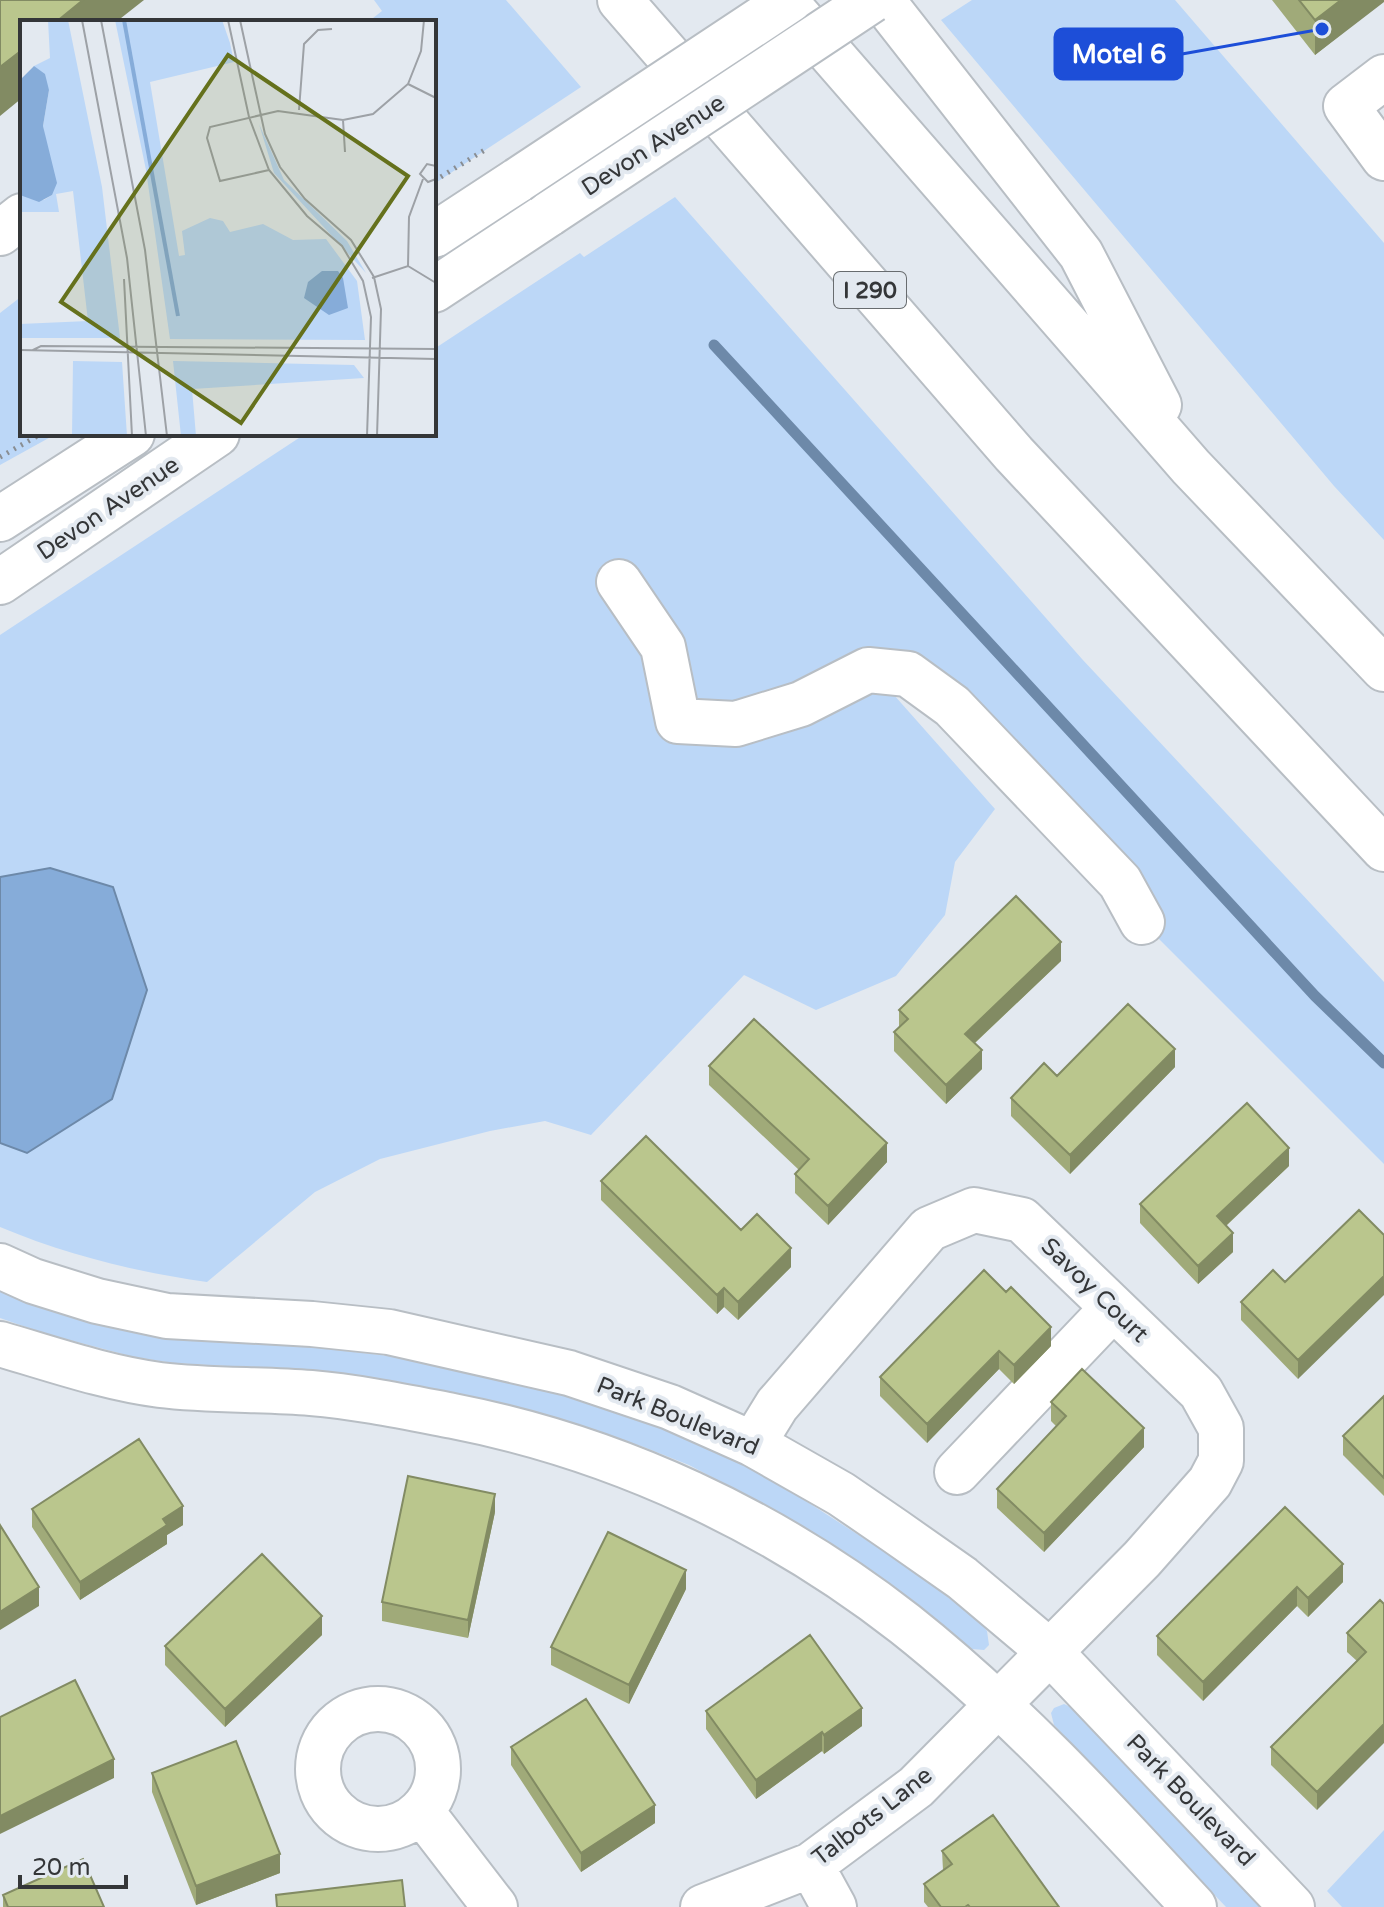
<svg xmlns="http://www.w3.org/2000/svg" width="1384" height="1907" viewBox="0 0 1384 1907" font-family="'Varela Round',sans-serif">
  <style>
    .green { fill: #bcd7f7 }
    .water { fill: #86acd9; stroke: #6d89a9; stroke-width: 2 }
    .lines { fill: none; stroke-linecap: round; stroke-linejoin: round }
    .stream { stroke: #6d89a9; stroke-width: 11 }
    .minor-casing { stroke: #b8bec4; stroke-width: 48 }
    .major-casing { stroke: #b8bec4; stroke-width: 48 }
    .highway-casing { stroke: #b8bec4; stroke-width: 48 }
    .path { stroke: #898d92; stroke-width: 5; stroke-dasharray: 2 6; stroke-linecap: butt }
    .minor { stroke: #fff; stroke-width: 44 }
    .major { stroke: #fff; stroke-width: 44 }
    .highway { stroke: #fff; stroke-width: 44 }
    .major-bridge-casing { stroke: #b8bec4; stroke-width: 48; stroke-linecap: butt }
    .major-bridge { stroke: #fff; stroke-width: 44 }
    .wall { fill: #a0aa79 }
    .shaded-wall { fill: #828b63 }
    .building { fill: #bac68d; stroke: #828b63; stroke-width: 2 }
    .labels { text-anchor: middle; stroke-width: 8; stroke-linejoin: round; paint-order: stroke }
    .shield { fill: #e3e9f0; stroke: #686c6f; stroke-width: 2 }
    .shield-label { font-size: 22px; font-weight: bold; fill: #343638 }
    .street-label { font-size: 24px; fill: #343638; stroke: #e3e9f0 }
    .inset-river { fill: none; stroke: #86acd9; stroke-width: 4 }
    .inset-road { fill: none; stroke: #9da1a6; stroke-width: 2 }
    .view { fill: #65711c; fill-opacity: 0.15; stroke: #65711c; stroke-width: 4 }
    .inset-edge { fill: none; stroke: #343638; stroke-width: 4 }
    .leader { fill: none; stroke: #1d4ed8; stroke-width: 3 }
    .callout-dot { fill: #1d4ed8; stroke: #e3e9f0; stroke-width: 3 }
    .callout { fill: #1d4ed8; stroke: #1d4ed8; stroke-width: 3 }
    .callout-label { font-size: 26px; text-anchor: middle; font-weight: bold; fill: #fff }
  </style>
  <rect width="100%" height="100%" fill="#e3e9f0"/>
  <path class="green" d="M374 0H506L581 87 434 184V22H368L382 11Z
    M972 0H1175L1384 243V540L1334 486 941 20Z
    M675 197 1082 659 1384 982V1164L1142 922 927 667 894 695 995 809 955 862 945 915 896 976 816 1010 744 975 591 1135 545 1121 490 1131 380 1159 315 1192 207 1282C136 1272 67 1255 0 1227V635L305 434H434V349L580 253 584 257Z
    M22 296V434H56L0 465V313Z
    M0 1290 93 1322 133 1331 207 1341 291 1345 408 1358 526 1384 634 1417 716 1448 767 1476 913 1570 981 1623 987 1631 989 1645 984 1650 972 1649 909 1600 815 1536 725 1484 689 1465 641 1446 492 1402 420 1386 294 1370 173 1363 134 1357 43 1333 0 1318Z
    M1064 1704 1073 1708 1260 1907H1226L1054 1725 1051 1713 1054 1708Z
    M1384 1830V1907H1342L1327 1891Z"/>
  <path class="water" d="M50 868 113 887 147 990 112 1099 27 1153 0 1143V877Z"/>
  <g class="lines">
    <path class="stream" d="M714 345 1315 996 1384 1063"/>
    <defs>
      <path id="minor" d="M1384 77 1346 106 1384 158
        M0 233 22 216
        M619 582 663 647 678 721 736 724 801 704 868 670 908 674 952 706 1120 882 1142 922
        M0 1266 33 1281 97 1301 167 1316 312 1324 389 1332 569 1373 670 1407 753 1444 841 1494 895 1531 962 1578 1050 1652 1292 1907
        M0 1344C52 1359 106 1378 160 1385 209 1391 261 1389 311 1393 358 1397 406 1407 453 1416 617 1448 773 1521 905 1624 1010 1707 1103 1808 1194 1907
        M957 1472 1113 1308
        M318 1769a60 60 0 1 1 120 0a60 60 0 1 1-120 0Z
        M421 1811 495 1907
        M811 1865 834 1907
        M703 1907 811 1865 916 1787 1142 1559 1210 1482 1221 1461V1428L1201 1392 1022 1220 974 1210 929 1229 777 1405 753 1444"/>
      <path id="major" d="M434 235 518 180
        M434 290 549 214
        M0 519 132 434
        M0 582 217 434"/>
      <path id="highway" d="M620 0 1014 454 1384 849
        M882 0 1081 254 1159 405
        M791 8 1191 467 1384 669"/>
    </defs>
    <use href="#minor" class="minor-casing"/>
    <use href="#major" class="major-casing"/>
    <use href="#highway" class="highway-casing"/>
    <path class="path" d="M434 181 488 148
      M0 457 41 434"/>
    <use href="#minor" class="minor"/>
    <use href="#major" class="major"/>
    <use href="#highway" class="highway"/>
    <defs>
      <path id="major-bridge" d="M518 180 790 0
        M549 214 872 0"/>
    </defs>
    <use href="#major-bridge" class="major-bridge-casing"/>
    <use href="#major-bridge" class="major-bridge"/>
  </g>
  <path class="wall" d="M1272 0H1384L1315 55Z
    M1061 961 975 1043 982 1069 946 1104 894 1051V1032L899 1028V1010Z
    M709 1066 887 1162 828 1225 795 1193V1174L799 1170 709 1085Z
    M1175 1067 1070 1174 1011 1116V1098L1057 1076Z
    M1289 1166 1226 1226 1233 1252 1198 1284 1140 1223V1204Z
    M601 1181 741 1230 791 1267 738 1320 724 1307 717 1314 601 1200Z
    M1359 1210 1298 1379 1241 1320V1302L1285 1282Z
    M984 1270 1051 1346 1014 1384 999 1369 927 1443 880 1396V1377Z
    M1384 1396V1496L1343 1455V1436Z
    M1051 1402 1144 1447 1044 1552 997 1508V1489L1056 1426 1051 1421Z
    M1285 1507 1343 1582 1308 1617 1297 1606 1203 1701 1157 1655V1636Z
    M32 1509 183 1525 167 1535V1544L80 1600 32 1527Z
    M495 1512 468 1638 382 1621V1602Z
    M686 1589 629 1704 551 1665V1647Z
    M1384 1604 1317 1810 1271 1765V1747L1357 1661 1347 1652V1633Z
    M322 1635 225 1727 165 1665V1646Z
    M706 1711 862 1726 824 1754 822 1751 756 1799 706 1729Z
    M511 1747 655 1823 581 1872 511 1765Z
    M152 1773 280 1873 196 1905 152 1792Z
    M942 1851 1059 1907H928L924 1902V1884L943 1870Z
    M3 1895 104 1907H3Z"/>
  <path class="shaded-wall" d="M83 0H144L116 22H56Z
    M1341 0H1384V2L1315 55V20Z
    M22 50V98L0 116V67Z
    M1061 942V961L965 1052V1034Z
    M1175 1049V1067L1070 1174V1155Z
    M982 1050V1069L946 1104V1085Z
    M887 1143V1162L828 1225V1206Z
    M1289 1148V1166L1217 1234V1216Z
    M1233 1233V1252L1198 1284V1266Z
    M791 1248V1267L738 1320V1302Z
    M1384 1276V1295L1298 1379V1360Z
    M724 1288V1307L717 1314V1295Z
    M1051 1327V1346L1014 1384V1365Z
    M999 1351V1369L927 1443V1424Z
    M1144 1428V1447L1044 1552V1533Z
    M495 1494V1512L468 1638V1620Z
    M183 1506V1525L167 1535V1544L80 1600V1582L163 1519Z
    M1343 1564V1582L1308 1617V1598Z
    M686 1570V1589L629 1704V1685Z
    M39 1587V1606L0 1630V1612Z
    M1297 1587V1606L1203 1701V1682Z
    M322 1616V1635L225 1727V1709Z
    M862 1708V1726L824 1754V1735Z
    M1384 1724V1743L1317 1810V1792Z
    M822 1732V1751L756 1799V1780Z
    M114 1759V1778L0 1834V1816Z
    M655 1805V1823L581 1872V1853Z
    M280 1854V1873L196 1905V1886Z"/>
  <path class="building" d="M0 0H83L56 22H22V50L0 67Z
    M1299 0H1341L1315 20Z
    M1016 896 1061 942 965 1034 982 1050 946 1085 894 1032 908 1019 899 1010Z
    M1128 1004 1175 1049 1070 1155 1011 1098 1044 1063 1057 1076Z
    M754 1019 887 1143 828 1206 795 1174 809 1159 709 1066Z
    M1247 1103 1289 1148 1217 1216 1233 1233 1198 1266 1140 1204Z
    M646 1136 741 1230 757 1214 791 1248 738 1302 724 1288 717 1295 601 1181Z
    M1359 1210 1384 1235V1276L1298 1360 1241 1302 1273 1270 1285 1282Z
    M984 1270 1006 1292 1011 1287 1051 1327 1014 1365 999 1351 927 1424 880 1377Z
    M1082 1369 1144 1428 1044 1533 997 1489 1066 1416 1051 1402Z
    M1384 1396V1478L1343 1436Z
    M139 1439 183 1506 163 1519 167 1525 80 1582 32 1509Z
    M408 1476 495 1494 468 1620 382 1602Z
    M1285 1507 1343 1564 1308 1598 1297 1587 1203 1682 1157 1636Z
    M0 1525 39 1587 0 1612Z
    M608 1532 686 1570 629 1685 551 1647Z
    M262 1554 322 1616 225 1709 165 1646Z
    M1380 1600 1384 1604V1724L1317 1792 1271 1747 1366 1652 1347 1633Z
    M810 1635 862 1708 824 1735 822 1732 756 1780 706 1711Z
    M75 1680 114 1759 0 1816V1717Z
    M586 1699 655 1805 581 1853 511 1747Z
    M236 1741 280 1854 196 1886 152 1773Z
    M993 1815 1059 1907H970L968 1905 965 1907H941L924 1884 952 1864 942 1851Z
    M83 1859 104 1907H8L3 1895Z
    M402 1880 405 1907H277L276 1895Z"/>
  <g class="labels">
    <rect class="shield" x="834" y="272" width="72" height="36" rx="6"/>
    <g class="shield-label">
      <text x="870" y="298">I 290</text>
    </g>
    <g class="street-label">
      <text transform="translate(653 145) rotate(-33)" y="8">Devon Avenue</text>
      <text transform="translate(108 508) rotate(-34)" y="8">Devon Avenue</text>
      <text transform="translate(1095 1290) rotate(44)" y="8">Savoy Court</text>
      <text transform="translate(678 1416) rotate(22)" y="8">Park Boulevard</text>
      <text transform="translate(1191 1800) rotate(46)" y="8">Park Boulevard</text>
      <text transform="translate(872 1816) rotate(-38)" y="8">Talbots Lane</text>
    </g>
  </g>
  <g transform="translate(20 20)">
    <rect width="416" height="416" fill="#e3e9f0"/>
    <path d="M28 0H48L82 167 100 318H0V304L68 301 53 171 36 174 39 192H0V175L24 180 32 175 23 106 29 70 14 46 30 38ZM95 0H202L210 23 214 42 130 62 159 236 165 235 162 211 190 198 203 201 210 212 243 204 273 220 306 219 337 261 345 320 150 319 126 150ZM239 104 264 160 327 221 346 253 254 153ZM53 341 102 342 107 416H52ZM153 341 334 345 344 358 172 369 176 416H161Z" fill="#bcd7f7"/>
    <path d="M14 46 25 54 29 70 23 106 37 163 32 175 19 182 0 175V60ZM302 251H318L323 258 328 288 309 295 284 278 288 262Z" fill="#86acd9"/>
    <path class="inset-river" d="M104 0 158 296"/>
    <path class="inset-road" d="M62 0 107 238 126 416M81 0 125 230 147 416M208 0 229 97 249 150 287 196 322 226 343 261 351 297 347 416M220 0 245 114 260 147 285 179 331 220 354 257 361 289 357 416M388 64 416 78M279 90 284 24 298 10 312 9M323 100 325 132M416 146 407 144 400 154 408 162 416 159M249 150 200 161 187 118 190 107 258 91 323 100 353 94 388 64 401 31 404 0M388 246 389 197 403 159M352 258 388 246 416 263M104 259 112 416M0 330 416 339M13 330 21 326 416 329"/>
    <path class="view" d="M208 35 388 156 221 403 41 282Z"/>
    <rect width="416" height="416" class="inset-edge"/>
  </g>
  <path class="leader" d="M1322 29L1182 54"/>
  <circle class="callout-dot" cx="1322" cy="29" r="8"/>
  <rect class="callout" x="1055" y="29" width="127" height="50" rx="8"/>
  <g class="callout-label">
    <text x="1119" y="63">Motel 6</text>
  </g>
  <path d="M20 1875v12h106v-12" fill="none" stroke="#343638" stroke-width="4"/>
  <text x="32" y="1875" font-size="24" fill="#343638" stroke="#e3e9f0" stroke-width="6" paint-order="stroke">20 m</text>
</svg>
